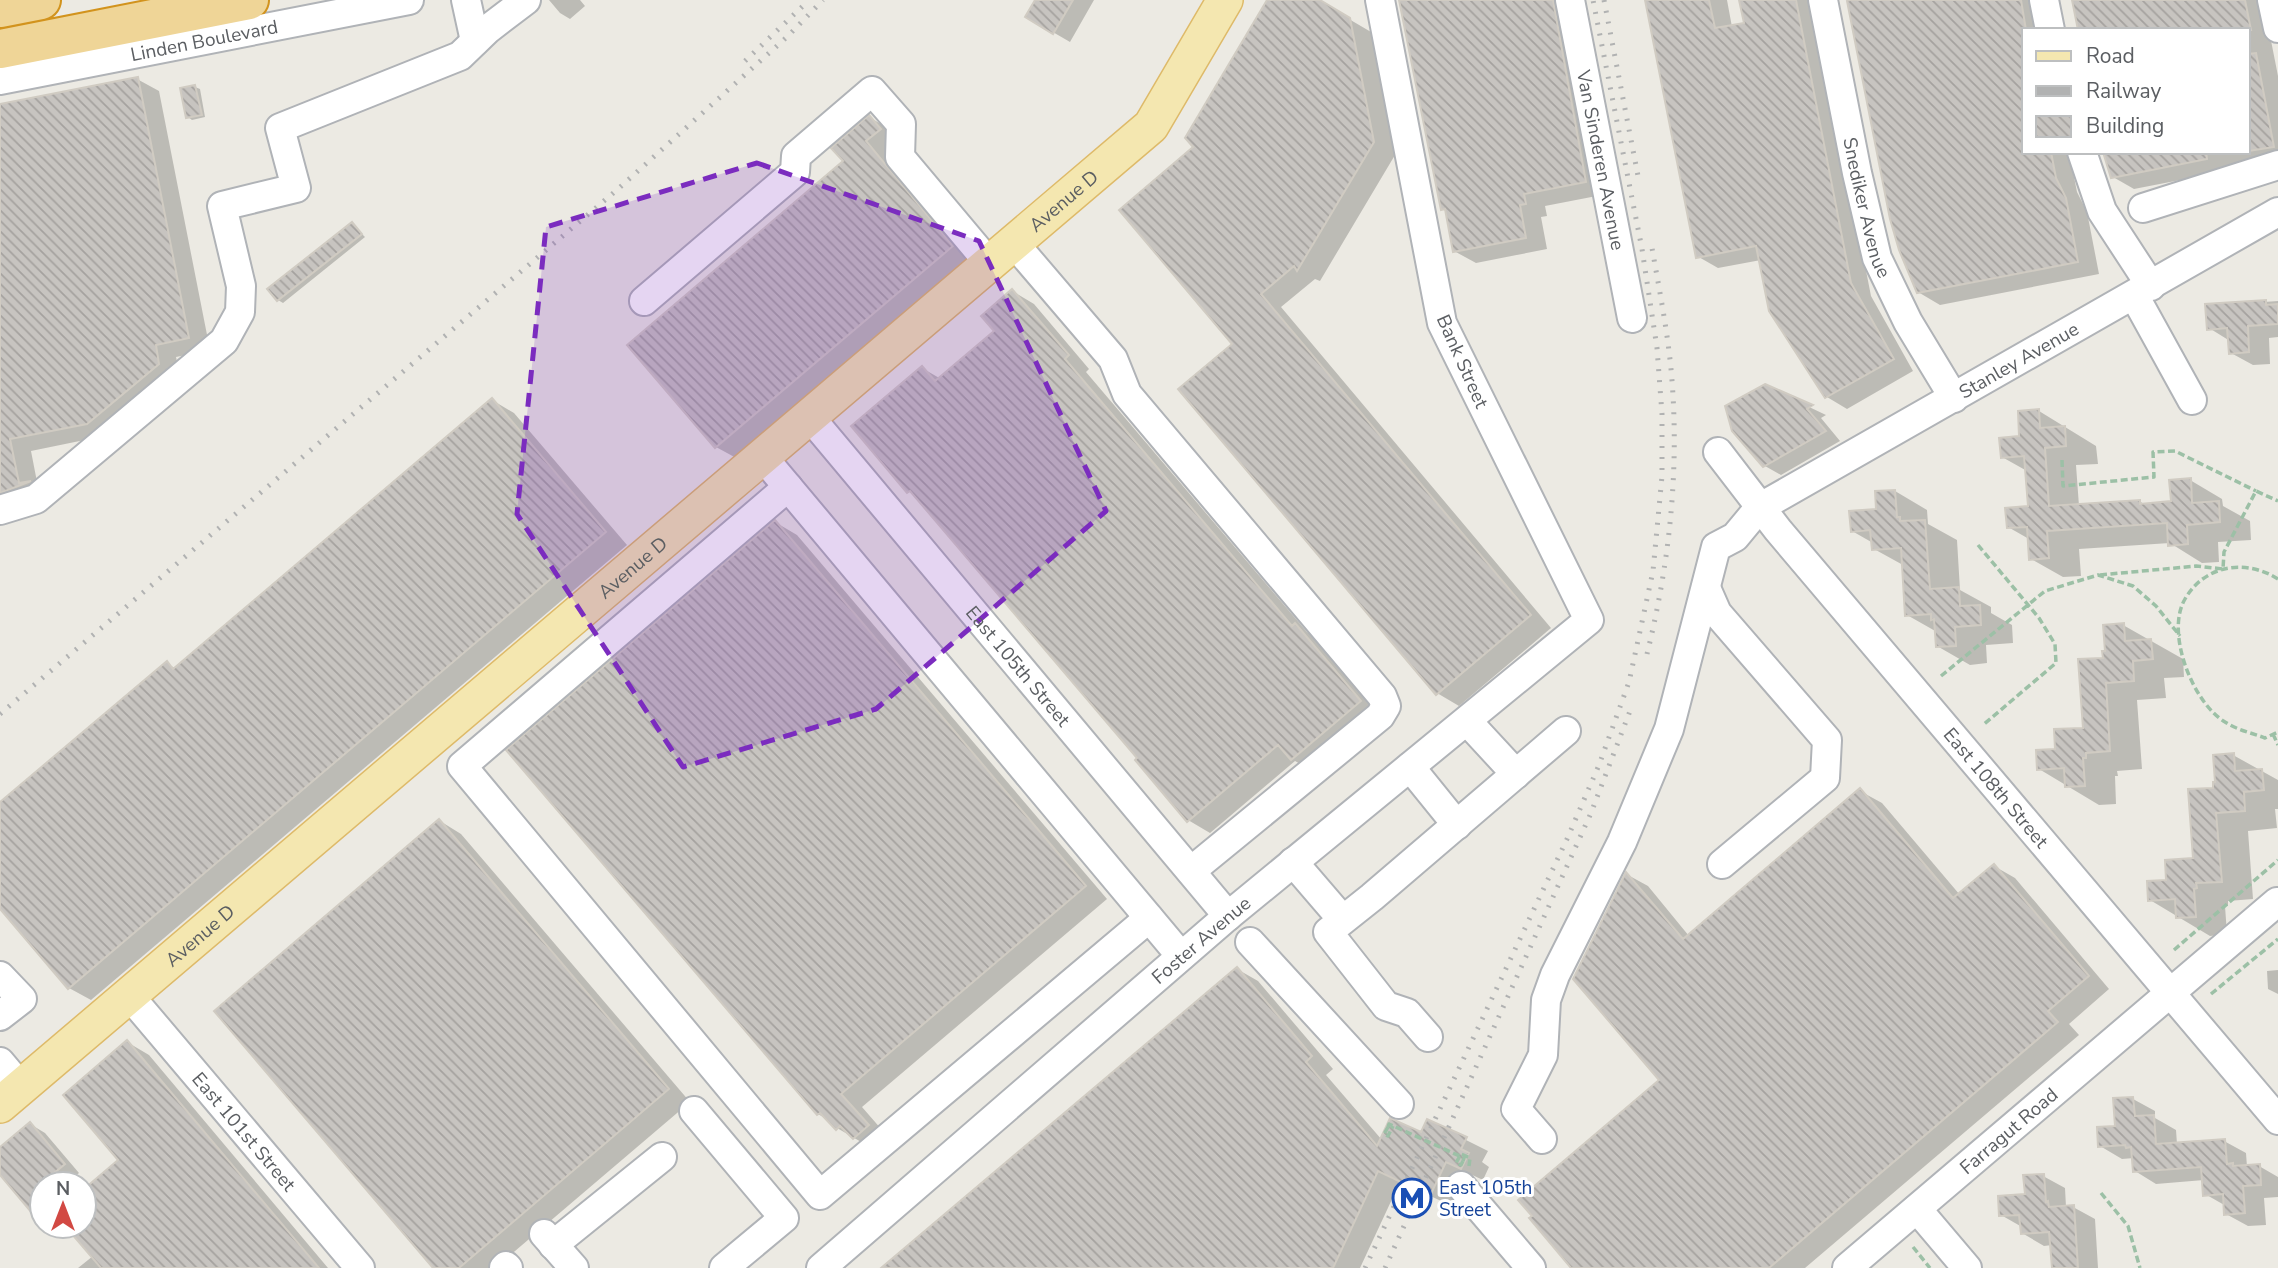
<svg xmlns="http://www.w3.org/2000/svg" width="2278" height="1268" viewBox="0 0 2278 1268" font-family="'Nunito Sans',sans-serif">
  <style>
    .shadow { fill: #0003 }
    .building { fill: url(#building-back-hatch); stroke: #d0cbc2; stroke-width: 2 }
    .lines { fill: none; stroke-linecap: round; stroke-linejoin: round }
    .minor-casing { stroke: #b0b3b7; stroke-width: 32 }
    .major-casing { stroke: #deba69; stroke-width: 38 }
    .highway-casing { stroke: #d2931d; stroke-width: 42 }
    .path { stroke: #9cc0a6; stroke-width: 3.5; stroke-dasharray: 7 3.5; stroke-linecap: butt }
    .minor { stroke: #fff; stroke-width: 28 }
    .major { stroke: #f4e7b0; stroke-width: 35 }
    .highway { stroke: #efd597; stroke-width: 38 }
    .rail { stroke: #b1b2b2; stroke-width: 5; stroke-dasharray: 2 9; stroke-linecap: butt }
    .path-bridge { stroke: #9cc0a6; stroke-width: 3.5; stroke-dasharray: 7 3.5; stroke-linecap: butt }
    .marked { fill: #7b2cbf; fill-opacity: 0.2; stroke: #7b2cbf; stroke-width: 5; stroke-dasharray: 14 9; stroke-linejoin: round }
    .labels { text-anchor: middle; stroke-width: 6; stroke-linejoin: round; paint-order: stroke }
    .street-label { font-size: 19px; fill: #5b5e62; stroke: #fff }
    .transit-label { font-size: 19px; fill: #164399; stroke: #fff; text-anchor: start }
  </style>
  <defs>
    <pattern id="building-back-hatch" width="6" height="6" patternUnits="userSpaceOnUse" patternTransform="scale(1.75)"><rect width="6" height="6" fill="#c7c4c0"/><path d="M-1 5l2 2M0 0l6 6M5-1l2 2" fill="none" stroke="#a5a29f"/></pattern>
  </defs>
  <rect width="100%" height="100%" fill="#eceae3"/>
  <path class="shadow" d="M549 0H580L585 6 570 19 560 13Z
    M1037 0H1094L1070 42 1027 17Z
    M1269 0H1321L1320 2 1371 32 1395 155 1320 281 1315 279 1281 307 1551 628 1459 706 1437 693 1234 345 1196 147Z
    M1401 0H1571L1607 194 1545 206 1547 216 1541 217 1547 249 1476 263 1454 251 1447 211 1443 209Z
    M1647 0H1727L1732 27 1746 24 1741 0H1813L1871 296 1913 371 1847 409 1827 397 1761 260 1718 268 1697 256Z
    M1850 0H2039L2045 30H2024V152H2069L2077 192 2087 212 2099 274 1940 305 1918 292Z
    M2074 0H2263L2278 76V161L2134 189 2113 177 2104 152H2248V30Z
    M137 79 159 91 210 350 176 357 180 376 109 435 31 451 38 487 0 503V106Z
    M195 87 200 89 205 117 192 120 188 117Z
    M869 117 891 130 973 259 738 459 716 447 630 345 845 162Z
    M352 224 365 237 283 303 278 300 269 289Z
    M1012 291 1034 304 1089 369 1086 372 1307 632 1317 638 1381 714 1313 771 1295 761 1210 833 1188 820 1139 758 916 496 908 491 922 368 941 379 996 331Z
    M2278 301V337L2269 338 2270 364 2253 365 2231 353 2230 341 2209 328 2207 306Z
    M1765 386 1826 415 1821 418 1840 441 1781 475 1765 466 1734 430Z
    M492 400 514 413 627 545 91 1000 69 988 0 906V805L167 663 176 669Z
    M2039 411 2096 446 2098 464 2076 465 2079 506 2139 501 2146 505 2173 503 2190 480 2222 499 2223 506 2250 521 2251 540 2218 542 2219 562 2202 563 2170 543 2079 549 2081 576 2063 577 2031 559 2029 539 2008 527 2030 508 2027 471 2002 457 2021 438Z
    M1895 491 1927 510 1928 524 1957 540 1960 590 1991 607V613L2012 625 2013 643 1986 645 1987 663 1970 665 1937 646V632L1907 615 1903 565 1874 549 1873 543 1852 531 1878 511Z
    M775 522 797 535 1107 899 862 1107 889 1138 875 1150 837 1128 830 1121 818 1114Z
    M2123 625 2183 659 2184 677 2164 678 2166 698 2137 700 2142 769 2117 771 2118 776H2115L2116 804 2099 805 2039 769 2057 751 2085 729 2105 659Z
    M2233 755 2278 780V809H2275L2277 828 2248 831 2253 899 2228 901V906H2225L2227 934 2210 936 2150 900 2168 881 2195 860 2215 789Z
    M1860 791 1882 803 1960 895 1994 866 2015 878 2109 989 2069 1024 2079 1035 1805 1268H1574L1662 1080 1626 874 1648 886 1689 936Z
    M440 821 461 834 690 1102 495 1268H435Z
    M1237 969 1258 981 1333 1069 1326 1075 1382 1140 1422 1135 1428 1121 1488 1151 1482 1162 1489 1167 1483 1180 1468 1173 1452 1206 1400 1182 1360 1268H884Z
    M2278 970V994L2268 989 2267 971Z
    M127 1042 149 1055 328 1268H78L93 1256 67 1226H84V1191L121 1160Z
    M2133 1099 2155 1111V1118L2176 1130 2177 1144 2224 1141 2246 1153 2247 1167 2259 1166 2278 1177V1197L2264 1198 2266 1225 2248 1226 2226 1214V1206L2205 1194 2204 1180 2156 1184 2135 1171 2134 1158 2122 1159 2100 1146 2117 1127Z
    M30 1124 45 1133 79 1173 66 1184H42V1223L0 1173V1150Z
    M2043 1176 2065 1188 2066 1207H2073L2095 1219 2098 1268H2054L2052 1245 2044 1246 2022 1233V1227L2001 1215 2027 1196Z
    M47 1226H65L58 1232Z"/>
  <path class="building" d="M1035 0H1073L1053 34 1025 17Z
    M1267 0H1320L1350 18 1374 142 1297 271 1294 266 1261 294 1531 615 1436 695 1178 389 1232 344 1119 210 1193 147 1185 138Z
    M1399 0H1553L1586 182 1524 194 1526 204 1520 205 1526 238 1453 252 1445 209 1441 210Z
    M1645 0H1709L1715 28 1744 23 1739 0H1796L1851 283 1894 359 1825 398 1769 311 1756 246 1696 258Z
    M1850 0H2021L2026 30H2024V152H2051L2056 178 2066 198 2078 262 1917 293 1899 250 1890 219 1847 1Z
    M2072 0H2245L2251 30H2078Z
    M2256 53 2274 147 2248 151V54Z
    M138 77 189 338 156 345 159 364 87 424 10 439 19 483 31 481 0 493V104Z
    M195 85 202 115 186 118 180 88Z
    M869 115 881 129 866 141 953 246 715 448 627 345 843 161 831 148Z
    M2103 152H2206L2207 159 2111 178Z
    M352 222 362 234 277 301 267 289Z
    M1012 289 1069 355 1065 359 1292 626 1295 623 1361 701 1291 760 1278 745 1187 822 1135 760 1137 758 910 491 907 493 851 426 922 366 935 381 994 331 981 316Z
    M2266 300V305L2278 304V324L2248 326 2249 352 2229 354 2227 328 2207 330 2205 304Z
    M1765 384 1813 405 1807 409 1826 431 1763 467 1732 431 1725 406Z
    M492 398 606 532 68 989 0 909V802L167 661 173 669Z
    M2039 409 2040 428 2065 426 2066 446 2045 448 2049 506 2140 500V504L2171 501 2169 480 2191 478 2192 503 2219 501 2220 522 2187 525 2188 544 2168 546 2167 523 2047 531 2049 558 2029 560 2027 527 2007 528 2005 508 2028 506 2024 456 2001 458 1999 438 2019 436 2018 411Z
    M1895 490 1897 517H1900V521L1925 520 1930 589 1959 587 1960 606 1980 605 1981 625 1955 627 1956 646 1936 647 1934 619 1931 620V614L1905 616 1901 548 1872 550 1870 530 1851 532 1849 511 1876 509 1875 491Z
    M775 520 1086 886 841 1094 869 1125 853 1139 840 1126 836 1130 820 1113 817 1115 506 750Z
    M2124 623 2125 641 2151 639 2153 659 2133 661 2134 681 2106 683 2110 751 2086 753V758H2083L2085 786 2065 787 2064 768 2037 770 2036 750 2055 749 2054 729 2083 728 2078 659 2103 658 2102 651H2105L2103 625Z
    M2234 753 2235 771 2262 769 2264 790 2244 792 2245 811 2216 813 2222 882 2196 883 2197 888 2194 889 2196 917 2176 918 2175 899 2148 901 2147 881 2166 880 2165 860 2193 858 2188 789 2213 788V782H2215L2213 755Z
    M1860 788 1953 898 1994 864 2089 976 2048 1011 2058 1022 1769 1268H1571L1529 1218 1532 1216 1518 1200 1659 1080 1573 979 1626 872 1683 939Z
    M439 819 669 1089 459 1268H433L214 1011Z
    M1237 967 1312 1056 1306 1062 1377 1146 1390 1118 1421 1132 1427 1119 1467 1137 1461 1149 1469 1153 1461 1169 1446 1162 1430 1196 1378 1171 1333 1268H881Z
    M127 1040 319 1268H101L65 1226H84V1189L118 1160 63 1095Z
    M2133 1097 2135 1116 2154 1115 2156 1144 2225 1139 2227 1164 2233 1163V1166L2260 1164 2261 1185 2243 1186 2245 1213 2224 1215 2223 1194 2203 1196 2201 1167 2133 1172 2131 1147 2126 1148 2125 1145 2098 1147 2097 1127 2115 1126 2113 1098Z
    M30 1122 65 1164 42 1183V1225L0 1175V1147Z
    M2044 1174 2046 1202 2048 1201 2049 1207 2074 1205 2078 1268H2052L2049 1232 2021 1234 2019 1215 1999 1216 1998 1196 2025 1194 2023 1175Z"/>
  <g class="lines">
    <defs>
      <g id="minor">
        <path d="M466 0 475 41"/>
        <path id="s1" d="M1570 0 1632 318"/>
        <path id="s2" d="M1823 0 1857 173 1877 258 1908 322 1954 398"/>
        <path d="M2044 0 2050 30"/>
        <path d="M2272 0 2278 28"/>
        <path id="s3" d="M0 80 409 0"/>
        <path d="M2082 152 2102 211 2151 286"/>
        <path d="M2143 208 2278 165"/>
        <path d="M1013 242 1113 359 1127 394 1382 696 1386 706 1380 716 1191 871"/>
        <path d="M2134 295 2192 400"/>
        <path d="M644 301 795 172 796 156 872 91 901 124 900 157 989 263"/>
        <path id="s4" d="M809 416 1228 916"/>
        <path id="s5" d="M1718 452 1778 530 2278 1120"/>
        <path d="M762 456 1181 956"/>
        <path d="M788 487 462 766 820 1195 1149 918"/>
        <path d="M0 510 36 499 224 341 240 312 241 286 222 206 296 188 280 128 460 56 488 29 526 0"/>
        <path d="M1706 588 1717 613 1827 740 1825 778 1722 864"/>
        <path d="M1467 721 1516 774"/>
        <path d="M1410 767 1457 825"/>
        <path d="M1293 862 1342 919"/>
        <path d="M1250 942 1399 1104"/>
        <path d="M0 976 22 999 0 1016"/>
        <path id="s6" d="M128 994 360 1268"/>
        <path d="M1428 1037 1407 1013 1386 1006 1328 932 1372 897 1566 731"/>
        <path d="M0 1062 21 1087"/>
        <path d="M694 1111 784 1218 724 1268"/>
        <path id="s7" d="M1542 1139 1516 1109 1543 1055 1546 1000 1555 975 1622 842 1669 729 1716 547 1735 537 1759 508 2278 212"/>
        <path d="M1461 1186 1531 1268"/>
        <path d="M1917 1209 1967 1268"/>
        <path d="M544 1234 574 1268"/>
        <path d="M553 1245 662 1157"/>
        <path d="M504 1268 506 1266 508 1268"/>
        <path id="s8" d="M821 1268 1228 916 1589 620 1442 323 1380 0"/>
        <path id="s9" d="M1847 1268 2277 902"/>
      </g>
      <g id="major">
        <path id="s10" d="M0 1105 1151 126 1225 0"/>
      </g>
      <path id="highway" d="M0 8 41 0
        M0 49 249 0"/>
    </defs>
    <use href="#minor" class="minor-casing"/>
    <use href="#major" class="major-casing"/>
    <use href="#highway" class="highway-casing"/>
    <path class="path" d="M2062 460 2063 486 2154 477 2153 452 2175 451 2256 491
      M1978 545 2039 618 2055 644 2056 663 1983 725
      M2100 575 2196 566 2223 569 2224 552 2256 491 2278 501
      M2278 579C2247 559 2205 564 2185 599 2165 633 2193 703 2225 722 2237 730 2252 733 2265 738L2278 732
      M1941 676 2045 591 2098 575 2133 586 2156 606 2180 636
      M2273 734 2278 745
      M2174 950 2278 860
      M2211 994 2278 939
      M1388 1127 1384 1134 1388 1136 1393 1126
      M1463 1161 1461 1165 1456 1163 1461 1154 1470 1158 1469 1166
      M2101 1193 2128 1226 2140 1268
      M1913 1247 1930 1268"/>
    <use href="#minor" class="minor"/>
    <use href="#major" class="major"/>
    <use href="#highway" class="highway"/>
    <path class="rail" d="M1604 0 1638 176
      M745 61 806 3
      M1647 654C1670 561 1680 465 1671 369 1667 328 1659 288 1652 248
      M0 714 618 189 788 36 823 0
      M1365 1268 1567 839 1599 765 1629 682 1653 571 1662 476V414L1657 348 1642 249 1593 0
      M1385 1268 1591 813 1630 711"/>
    <path class="path-bridge" d="M1388 1127 1389 1124 1464 1158 1463 1161"/>
  </g>
  <path class="marked" d="M757 163 979 241 1106 511 876 709 683 767 517 514 546 227Z"/>
  <defs>
    <symbol id="metro-ring" viewBox="-11 -11 22 22"><circle r="9.5" fill="#fff" stroke="#1a4fb4" stroke-width="1.5"/><path d="M-5.5 5V-5H-3L0 0L3-5H5.5V5H3V-.5L0 4L-3-.5V5Z" fill="#1a4fb4"/></symbol>
  </defs>
  <g fill-rule="evenodd">
    <use href="#metro-ring" x="1390" y="1176" width="44" height="44"/>
  </g>
  <g class="labels">
    <g class="street-label">
      <text dy="7" stroke="none"><textPath href="#s3" startOffset="208">Linden Boulevard</textPath></text>
      <text dy="7" stroke="none"><textPath href="#s1" startOffset="163">Van Sinderen Avenue</textPath></text>
      <text dy="7" stroke="none"><textPath href="#s10" startOffset="1396">Avenue D</textPath></text>
      <text dy="7" stroke="none"><textPath href="#s2" startOffset="212">Snediker Avenue</textPath></text>
      <text transform="translate(1463 361) rotate(66)" y="7">Bank Street</text>
      <text dy="7" stroke="none"><textPath href="#s7" startOffset="999">Stanley Avenue</textPath></text>
      <text dy="7" stroke="none"><textPath href="#s10" startOffset="830">Avenue D</textPath></text>
      <text dy="7" stroke="none"><textPath href="#s4" startOffset="326">East 105th Street</textPath></text>
      <text dy="7" stroke="none"><textPath href="#s5" startOffset="436">East 108th Street</textPath></text>
      <text dy="7" stroke="none"><textPath href="#s10" startOffset="262">Avenue D</textPath></text>
      <text dy="7" stroke="none"><textPath href="#s8" startOffset="502">Foster Avenue</textPath></text>
      <text dy="7" stroke="none"><textPath href="#s9" startOffset="212">Farragut Road</textPath></text>
      <text dy="7" stroke="none"><textPath href="#s6" startOffset="180">East 101st Street</textPath></text>
    </g>
    <g class="transit-label">
      <text x="1439" y="1194">East 105th<tspan x="1439" dy="22">Street</tspan></text>
    </g>
  </g>
  <rect x="2022" y="28" width="228" height="126" fill="#ffffff" stroke="#bdbfc0" stroke-width="2"/>
  <rect x="2036" y="51" width="35" height="10" fill="#f4e7b0" stroke="#bdbfc0" stroke-width="2"/>
  <text x="2086" y="63" font-size="21" fill="#5b5e62">Road</text>
  <rect x="2036" y="86" width="35" height="10" fill="#b1b2b2" stroke="#bdbfc0" stroke-width="2"/>
  <text x="2086" y="98" font-size="21" fill="#5b5e62">Railway</text>
  <rect x="2036" y="116" width="35" height="21" fill="url(#building-back-hatch)" stroke="#bdbfc0" stroke-width="2"/>
  <text x="2086" y="133" font-size="21" fill="#5b5e62">Building</text>
  <g transform="translate(63 1205)"><circle r="33" fill="#ffffff" stroke="#bdbfc0" stroke-width="2"/>
  <path d="M0-5L12 26L0 18L-12 26Z" fill="#d24943"/>
  <text y="-10" font-size="19" font-weight="bold" text-anchor="middle" fill="#5b5e62">N</text>
  </g>
</svg>
